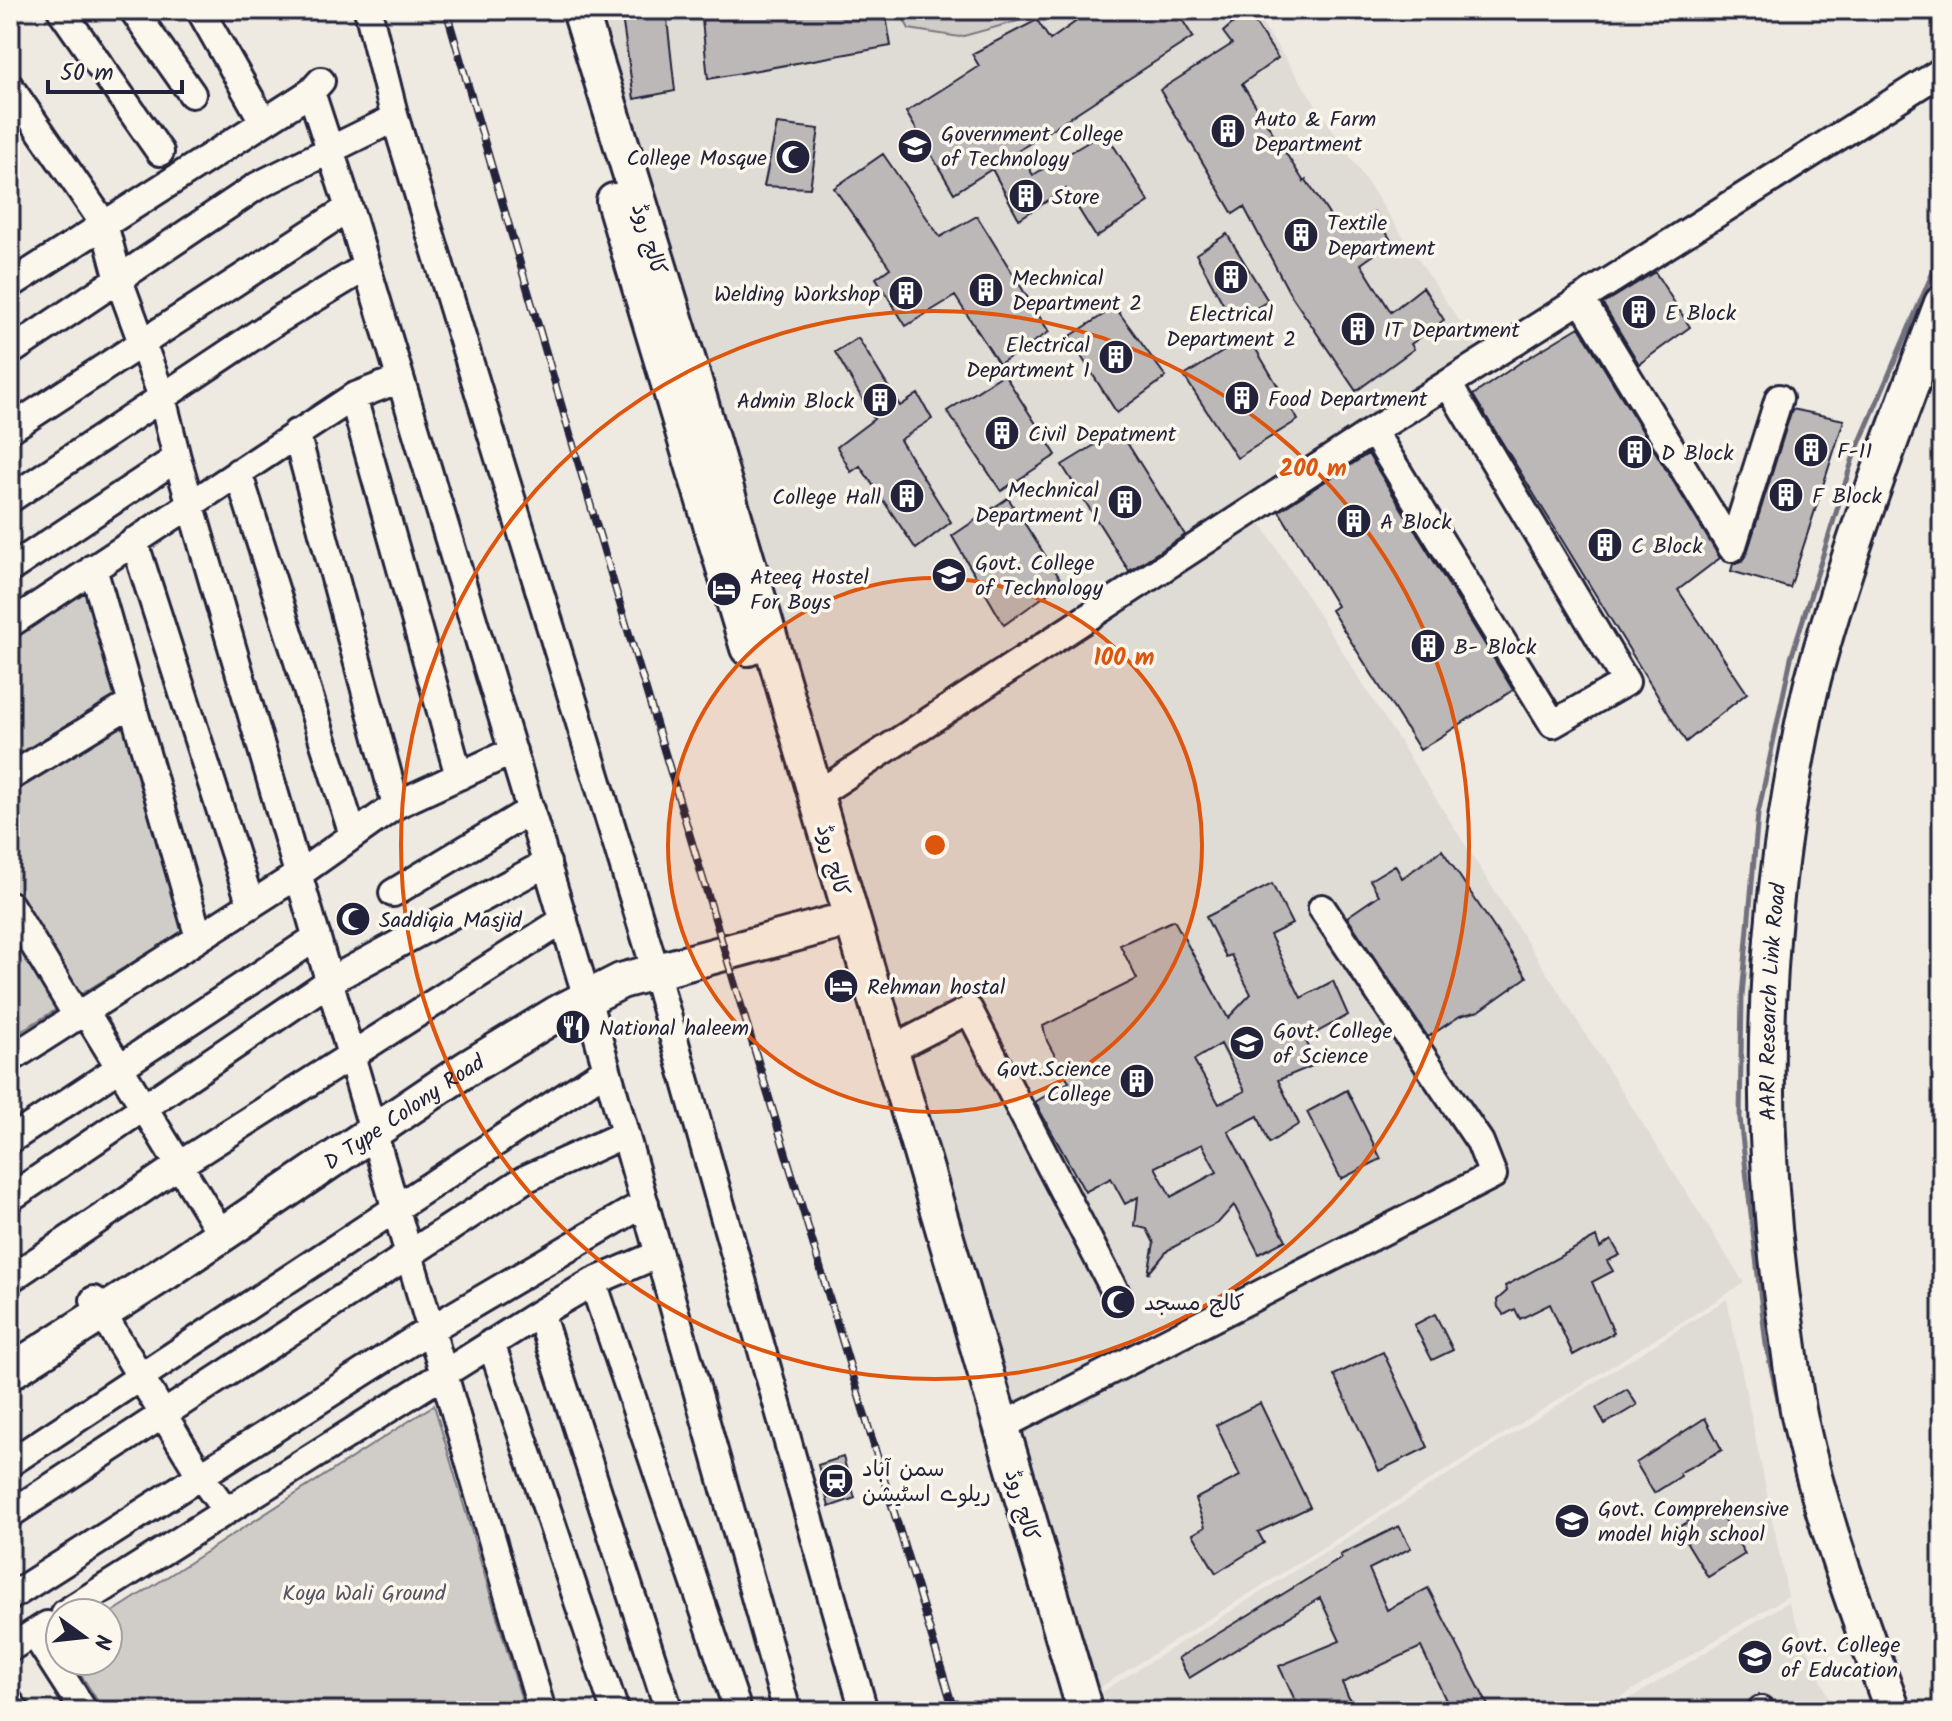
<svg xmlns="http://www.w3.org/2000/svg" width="1952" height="1721" viewBox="0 0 1952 1721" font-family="Kalam,'Playpen Sans Arabic',sans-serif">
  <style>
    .built { fill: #dfdbd5 }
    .green { fill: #d0cdc9; stroke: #797882; stroke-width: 2 }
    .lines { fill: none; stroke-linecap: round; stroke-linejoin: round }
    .stream { stroke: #716f7c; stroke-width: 5 }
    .building { fill: #bcb8b8; stroke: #22223b; stroke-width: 2; fill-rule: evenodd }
    .minor-casing { stroke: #22223b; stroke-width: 32 }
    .major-casing { stroke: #22223b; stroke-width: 40 }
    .minor { stroke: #fbf7ec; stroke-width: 26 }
    .major { stroke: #fbf7ec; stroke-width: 34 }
    .rail-casing { stroke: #22223b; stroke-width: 8 }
    .rail { stroke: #fbf7ec; stroke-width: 5; stroke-dasharray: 15; stroke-linecap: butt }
    .ring { fill: none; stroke: #de560e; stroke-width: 4 }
    .labels { text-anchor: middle; stroke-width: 7; stroke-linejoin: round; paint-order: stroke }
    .poi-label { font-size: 22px; fill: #22223b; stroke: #fbf7ec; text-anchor: start }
    .street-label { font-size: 22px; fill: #22223b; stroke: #fbf7ec }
    .park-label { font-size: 22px; fill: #565566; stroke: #fbf7ec }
    .centre { fill: #de560e; stroke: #fbf7ec; stroke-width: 4 }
    .ring-label { font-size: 24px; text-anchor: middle; font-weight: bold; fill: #de560e; stroke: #fbf7ec; stroke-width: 7; stroke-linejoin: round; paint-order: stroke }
  </style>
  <rect width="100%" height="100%" fill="#eeeae2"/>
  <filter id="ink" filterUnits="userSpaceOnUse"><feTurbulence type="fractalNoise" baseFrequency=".0125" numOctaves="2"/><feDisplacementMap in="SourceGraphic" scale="16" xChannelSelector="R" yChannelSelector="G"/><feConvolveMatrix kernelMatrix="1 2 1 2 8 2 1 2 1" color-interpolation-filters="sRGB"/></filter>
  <g filter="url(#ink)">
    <path class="built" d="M598 10H1253L1477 348 825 778Z
      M1258 519 1744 1283 1099 1688 829 804Z
      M1727 1299 1788 1596 1598 1711H1107L1102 1692Z
      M1788 1602 1834 1711H1610Z"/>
    <path class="green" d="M899 10H1058L960 37 909 29Z
      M86 589 183 931 10 1038V641Z
      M434 1405 525 1711H104L72 1661H108V1615Z"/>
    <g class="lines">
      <path class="stream" d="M1783 1421 1766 1345 1740 1118 1742 996 1758 814 1791 658 1853 458 1942 251
        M1786 1435C1803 1511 1828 1585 1856 1658"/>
    </g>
    <path class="building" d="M621 10H666L675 91 634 99Z
      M701 10H885L891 46 708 79Z
      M1092 10H1176L1193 37 1018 151 1033 175 1105 132 1149 202 1096 237 1066 189 1019 219 992 169 954 193 906 112 979 66 972 54 1037 20 1050 40Z
      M1247 11 1278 58 1242 84 1304 182 1306 180 1342 234 1374 212 1392 242 1361 264 1391 312 1423 287 1444 320 1411 344 1414 349 1356 391 1289 292 1244 207 1233 214 1160 90 1232 44 1223 32Z
      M777 124 819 129 810 188 764 186Z
      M883 154 940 237 977 216 1049 332 999 364 955 296 906 326 876 278 890 268 834 188Z
      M1227 234 1268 301 1233 322 1196 254Z
      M1655 272 1690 327 1639 364 1603 304Z
      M1115 307 1166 377 1117 413 1069 337Z
      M1579 327 1720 558 1678 590 1747 693 1686 742 1473 395 1521 362Z
      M1248 336 1298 420 1237 458 1184 376Z
      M858 338 900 406 918 394 932 419 900 440 951 522 916 549 860 466 851 472 837 447 874 419 835 352Z
      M1004 374 1056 455 1001 491 947 411Z
      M1792 409 1844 420 1790 588 1731 571 1733 564 1742 561 1747 553Z
      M1119 430 1185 535 1129 571 1062 465Z
      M1368 454 1513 690 1420 750 1331 610 1337 606 1279 511Z
      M1008 498 1063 583 1004 625 952 536Z
      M1442 850 1527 977 1479 1011 1460 1016 1428 1037 1347 917 1379 895 1370 880 1395 865 1402 878Z
      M1272 884 1292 924 1270 935 1301 998 1333 981 1348 1015 1305 1039 1317 1064 1278 1080 1299 1124 1269 1143 1258 1116 1228 1131 1286 1240 1259 1254 1234 1205 1218 1223 1168 1250 1148 1274 1154 1243 1147 1229 1135 1226 1138 1197 1125 1204 1111 1178 1085 1192 1035 1102 1069 1082 1047 1041 1043 1026 1137 979 1120 945 1174 920 1228 1018 1251 994 1231 955 1226 957 1206 917ZM1221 1044 1245 1091 1219 1104 1194 1060ZM1202 1144 1217 1172 1171 1197 1155 1167Z
      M1347 1090 1381 1159 1341 1179 1307 1112Z
      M1596 1237 1600 1248 1611 1240 1620 1255 1607 1261 1613 1271 1592 1282 1614 1333 1573 1355 1550 1304 1520 1319 1515 1309 1504 1315 1498 1307 1497 1300 1507 1291 1505 1286Z
      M1435 1314 1453 1350 1432 1360 1414 1325Z
      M1383 1352 1428 1447 1379 1471 1334 1375Z
      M1627 1389 1637 1405 1605 1424 1596 1408Z
      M1260 1403 1310 1507 1258 1532 1264 1543 1216 1573 1193 1534 1205 1527 1195 1499 1240 1476 1216 1425Z
      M1705 1418 1722 1450 1679 1473 1681 1476 1654 1493 1636 1463Z
      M843 1457 855 1498 829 1507 818 1465Z
      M1715 1505 1745 1554 1708 1577 1678 1528Z
      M1399 1526 1411 1548 1369 1569 1387 1610 1428 1588 1491 1711H1451L1421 1647 1342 1683 1355 1711H1300L1279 1666 1340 1641 1320 1598 1189 1678 1178 1658 1342 1558 1340 1555Z"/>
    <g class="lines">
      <defs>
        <path id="minor" d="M61 10 160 152
          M133 10 192 94
          M200 10 263 121
          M368 10 395 118 652 959
          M10 87 104 224 119 280 162 397 177 458 542 1711
          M311 92 349 208 587 998 787 1711
          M10 285 311 92 321 81
          M1582 301 1732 548 1779 398
          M10 352 257 186 395 118
          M353 397 459 776
          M10 429 349 208
          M1373 431 1553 724 1626 682 1448 384
          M296 433 396 805
          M238 472 353 835
          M10 499 278 320 366 267
          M134 541 251 905
          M93 568 199 938
          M10 569 177 458
          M10 624 353 397 400 379
          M10 777 132 703
          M816 795 1373 431 1942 71
          M393 893 531 810
          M10 905 77 1016
          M655 972 864 1711
          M85 1011 214 1222
          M889 1051 969 1010 1115 1291
          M10 1059 299 874 396 805 513 751
          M10 1140 317 937
          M10 1198 330 981 547 863
          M10 1279 179 1165 564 920
          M593 1282 738 1711
          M94 1300 200 1475 226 1511
          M540 1313 669 1711
          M491 1343 615 1711
          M1000 1427 1493 1175 1480 1142 1322 908
          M10 1463 607 1069
          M10 1514 525 1179 625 1134
          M10 1597 431 1329 645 1203
          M65 1613 540 1313 593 1282 659 1254
          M34 1633 84 1711
          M10 1648 47 1625
          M10 1703 16 1711
          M1761 1710V1711"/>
        <g id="major">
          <path d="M580 10 693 377 1085 1711"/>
          <path d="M614 201 748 648"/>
          <path id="s1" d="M10 1372 165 1273 466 1069 558 1013 621 981 831 924"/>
          <path id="s2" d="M1893 1711C1858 1615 1822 1520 1800 1420 1794 1391 1791 1362 1787 1333 1759 1153 1760 969 1791 789 1798 749 1805 707 1816 668 1850 544 1897 423 1942 303"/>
        </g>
      </defs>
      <use href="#minor" class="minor-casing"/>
      <use href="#major" class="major-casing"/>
      <use href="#minor" class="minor"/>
      <use href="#major" class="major"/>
      <defs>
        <path id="rail" d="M446 10 604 551 954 1711"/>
      </defs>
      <use href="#rail" class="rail-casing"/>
      <use href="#rail" class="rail"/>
    </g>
  </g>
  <circle cx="935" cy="845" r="267" fill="#de560e" fill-opacity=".12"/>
  <g class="ring">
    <circle cx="935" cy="845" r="267"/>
    <circle cx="935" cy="845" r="534"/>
  </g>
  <defs>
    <symbol id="building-disc" viewBox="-11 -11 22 22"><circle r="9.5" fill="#22223b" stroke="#fbf7ec"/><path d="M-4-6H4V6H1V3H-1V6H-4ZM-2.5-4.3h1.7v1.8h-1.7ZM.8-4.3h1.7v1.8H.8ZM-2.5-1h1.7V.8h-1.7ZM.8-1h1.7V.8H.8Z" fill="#fff"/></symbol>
    <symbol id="university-disc" viewBox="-11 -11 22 22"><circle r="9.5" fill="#22223b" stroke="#fbf7ec"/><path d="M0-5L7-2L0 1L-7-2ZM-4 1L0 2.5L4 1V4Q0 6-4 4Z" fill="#fff"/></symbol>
    <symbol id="mosque-disc" viewBox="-11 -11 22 22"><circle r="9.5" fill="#22223b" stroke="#fbf7ec"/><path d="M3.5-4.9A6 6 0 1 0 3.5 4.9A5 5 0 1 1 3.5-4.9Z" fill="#fff"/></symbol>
    <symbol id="hotel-disc" viewBox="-11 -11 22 22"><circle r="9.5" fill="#22223b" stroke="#fbf7ec"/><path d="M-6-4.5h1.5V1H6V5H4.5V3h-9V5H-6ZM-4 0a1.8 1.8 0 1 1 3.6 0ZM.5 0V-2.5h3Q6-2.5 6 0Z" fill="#fff"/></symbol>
    <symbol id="restaurant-disc" viewBox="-11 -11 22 22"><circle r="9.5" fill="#22223b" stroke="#fbf7ec"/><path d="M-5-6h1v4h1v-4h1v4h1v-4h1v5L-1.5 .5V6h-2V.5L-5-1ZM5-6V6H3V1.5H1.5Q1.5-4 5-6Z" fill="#fff"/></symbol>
    <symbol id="station-disc" viewBox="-11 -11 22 22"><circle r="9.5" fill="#22223b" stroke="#fbf7ec"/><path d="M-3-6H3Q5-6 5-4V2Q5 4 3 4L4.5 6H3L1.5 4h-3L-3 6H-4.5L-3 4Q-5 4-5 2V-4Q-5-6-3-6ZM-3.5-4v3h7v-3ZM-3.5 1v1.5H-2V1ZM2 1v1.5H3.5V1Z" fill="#fff"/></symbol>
    <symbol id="school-disc" viewBox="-11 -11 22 22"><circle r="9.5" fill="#22223b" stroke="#fbf7ec"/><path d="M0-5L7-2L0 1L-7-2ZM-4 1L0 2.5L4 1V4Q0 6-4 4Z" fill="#fff"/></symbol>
  </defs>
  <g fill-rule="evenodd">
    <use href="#building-disc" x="1208" y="111" width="40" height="40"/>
    <use href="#university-disc" x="895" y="126" width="40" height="40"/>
    <use href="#mosque-disc" x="773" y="137" width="40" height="40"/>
    <use href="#building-disc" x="1006" y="176" width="40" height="40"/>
    <use href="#building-disc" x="1281" y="215" width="40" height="40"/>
    <use href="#building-disc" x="1211" y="257" width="40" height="40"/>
    <use href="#building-disc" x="966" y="270" width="40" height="40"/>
    <use href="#building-disc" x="886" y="273" width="40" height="40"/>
    <use href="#building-disc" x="1619" y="292" width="40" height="40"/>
    <use href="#building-disc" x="1338" y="309" width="40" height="40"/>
    <use href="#building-disc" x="1096" y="337" width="40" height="40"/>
    <use href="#building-disc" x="1222" y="378" width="40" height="40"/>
    <use href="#building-disc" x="860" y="380" width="40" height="40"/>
    <use href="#building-disc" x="982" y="413" width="40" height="40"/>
    <use href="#building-disc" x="1791" y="430" width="40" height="40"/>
    <use href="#building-disc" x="1615" y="432" width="40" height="40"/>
    <use href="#building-disc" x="1766" y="475" width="40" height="40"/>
    <use href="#building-disc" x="887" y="476" width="40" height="40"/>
    <use href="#building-disc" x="1105" y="482" width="40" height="40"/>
    <use href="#building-disc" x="1334" y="501" width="40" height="40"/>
    <use href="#building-disc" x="1585" y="525" width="40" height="40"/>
    <use href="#university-disc" x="929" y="555" width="40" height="40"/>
    <use href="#hotel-disc" x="704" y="569" width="40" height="40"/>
    <use href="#building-disc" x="1408" y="626" width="40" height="40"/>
    <use href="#mosque-disc" x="333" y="899" width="40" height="40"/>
    <use href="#hotel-disc" x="821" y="966" width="40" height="40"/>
    <use href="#restaurant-disc" x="553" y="1007" width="40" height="40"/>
    <use href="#university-disc" x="1227" y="1023" width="40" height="40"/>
    <use href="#building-disc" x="1117" y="1061" width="40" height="40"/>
    <use href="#mosque-disc" x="1098" y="1282" width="40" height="40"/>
    <use href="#station-disc" x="816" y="1461" width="40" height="40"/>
    <use href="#school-disc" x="1552" y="1501" width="40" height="40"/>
    <use href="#university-disc" x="1735" y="1637" width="40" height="40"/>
  </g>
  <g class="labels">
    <g class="poi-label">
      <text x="1254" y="126">Auto &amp; Farm<tspan x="1254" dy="25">Department</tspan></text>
      <text x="941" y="141">Government College<tspan x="941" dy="25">of Technology</tspan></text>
      <text x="767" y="165" text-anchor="end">College Mosque</text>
      <text x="1052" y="204">Store</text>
      <text x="1327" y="230">Textile<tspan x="1327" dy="25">Department</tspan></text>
      <text x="1012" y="285">Mechnical<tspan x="1012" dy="25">Department 2</tspan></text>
      <text x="880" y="301" text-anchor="end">Welding Workshop</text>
      <text x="1665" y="320">E Block</text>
      <text x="1231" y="321" text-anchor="middle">Electrical<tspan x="1231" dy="25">Department 2</tspan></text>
      <text x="1384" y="337">IT Department</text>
      <text x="1090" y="352" text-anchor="end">Electrical<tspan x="1090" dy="25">Department 1</tspan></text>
      <text x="1268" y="406">Food Department</text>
      <text x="854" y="408" text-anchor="end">Admin Block</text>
      <text x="1028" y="441">Civil Depatment</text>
      <text x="1837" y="458">F-11</text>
      <text x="1661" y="460">D Block</text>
      <text x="1099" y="497" text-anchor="end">Mechnical<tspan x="1099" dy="25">Department 1</tspan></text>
      <text x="1812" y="503">F Block</text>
      <text x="881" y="504" text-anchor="end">College Hall</text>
      <text x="1380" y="529">A Block</text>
      <text x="1631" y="553">C Block</text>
      <text x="975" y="570">Govt. College<tspan x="975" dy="25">of Technology</tspan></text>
      <text x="750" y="584">Ateeq Hostel<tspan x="750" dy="25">For Boys</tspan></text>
      <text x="1454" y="654">B- Block</text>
      <text x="379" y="927">Saddiqia Masjid</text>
      <text x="867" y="994">Rehman hostal</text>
      <text x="599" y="1035">National haleem</text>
      <text x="1273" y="1038">Govt. College<tspan x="1273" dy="25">of Science</tspan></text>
      <text x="1111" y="1076" text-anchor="end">Govt.Science<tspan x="1111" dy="25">College</tspan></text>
      <text x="1144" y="1310">کالج مسجد</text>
      <text x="862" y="1476">سمن آباد<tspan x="862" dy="25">ریلوے اسٹیشن</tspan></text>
      <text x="1598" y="1516">Govt. Comprehensive<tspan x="1598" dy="25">model high school</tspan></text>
      <text x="1781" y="1652">Govt. College<tspan x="1781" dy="25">of Education</tspan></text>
    </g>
    <g class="street-label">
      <text transform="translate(650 239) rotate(73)" y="8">کالج روڈ</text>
      <text transform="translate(834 860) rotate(75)" y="8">کالج روڈ</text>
      <text dy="8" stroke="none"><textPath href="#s2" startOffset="726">AARI Research Link Road</textPath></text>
      <text dy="8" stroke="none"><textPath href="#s1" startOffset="472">D Type Colony Road</textPath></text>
      <text transform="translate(1023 1505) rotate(74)" y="8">کالج روڈ</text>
    </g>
    <g class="park-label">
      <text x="364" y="1600">Koya Wali Ground</text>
    </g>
  </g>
  <circle cx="935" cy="845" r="12" class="centre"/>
  <g class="ring-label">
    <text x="1313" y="476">200 m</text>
    <text x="1124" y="665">100 m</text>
  </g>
  <rect width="1952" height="1721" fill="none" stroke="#fbf7ec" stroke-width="40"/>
  <rect x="20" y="20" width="1912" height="1681" fill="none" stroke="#22223b" stroke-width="3" filter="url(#ink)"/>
  <g transform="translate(84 1637) rotate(105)"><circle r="38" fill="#fbf7ec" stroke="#a4a2a5" stroke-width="2"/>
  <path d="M0-6L14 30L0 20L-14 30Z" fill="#22223b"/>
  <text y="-12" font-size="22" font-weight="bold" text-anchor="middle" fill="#22223b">N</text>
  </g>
  <path d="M48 80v12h134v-12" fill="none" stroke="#22223b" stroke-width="4"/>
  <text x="60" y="80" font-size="24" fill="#22223b" stroke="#fbf7ec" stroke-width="6" paint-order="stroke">50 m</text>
</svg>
